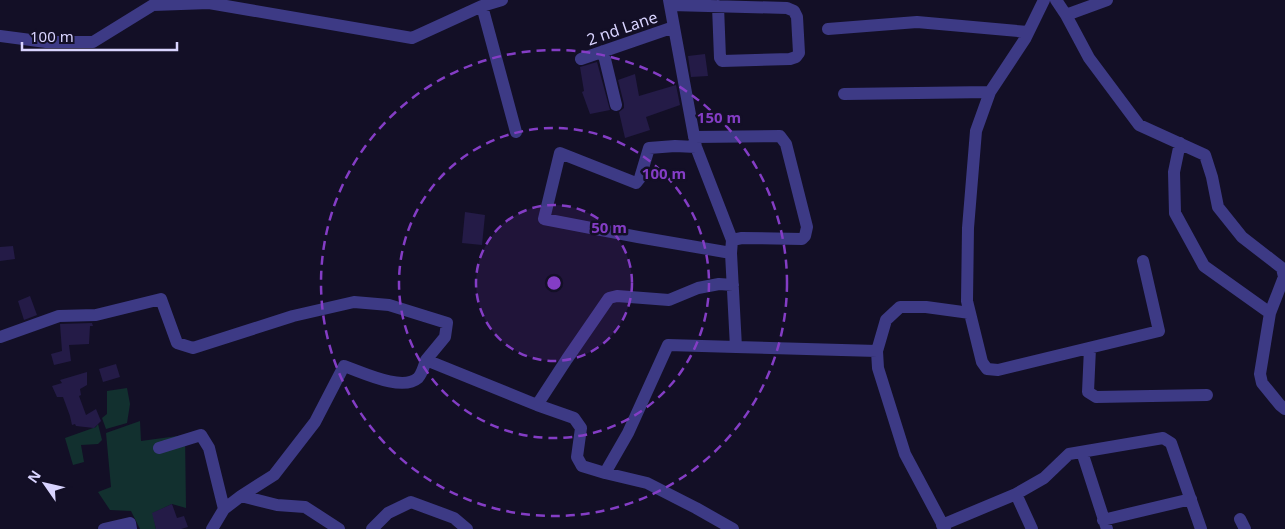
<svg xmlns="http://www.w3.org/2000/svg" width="1285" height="529" viewBox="0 0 1285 529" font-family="'Noto Sans',sans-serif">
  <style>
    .green { fill: #12302f }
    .building { fill: #241b47 }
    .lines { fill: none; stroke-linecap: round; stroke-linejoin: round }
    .minor { stroke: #3d3a85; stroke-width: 12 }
    .ring { fill: none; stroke: #843dc5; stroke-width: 2.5; stroke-dasharray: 9 6 }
    .labels { text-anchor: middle; stroke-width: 5; stroke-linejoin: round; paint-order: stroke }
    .street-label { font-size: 16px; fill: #d9d4ff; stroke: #130f26 }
    .centre { fill: #843dc5; stroke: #130f26; stroke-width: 2.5 }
    .ring-label { font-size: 15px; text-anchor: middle; font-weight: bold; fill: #843dc5; stroke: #130f26; stroke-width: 5; stroke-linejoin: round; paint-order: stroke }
  </style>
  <rect width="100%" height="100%" fill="#130f26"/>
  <path class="green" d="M127 388 130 404 127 423 106 429 102 418 107 414V391Z
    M140 421 141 441 185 435 186 508 172 504 153 513 156 529H140L131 511 110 510 98 492 111 487 106 433Z
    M98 424 102 440 98 444 81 445 84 462 73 465 65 438 96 427Z"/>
  <path class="building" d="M705 54 708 76 691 77 688 56Z
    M597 62 610 110 590 114 582 92 584 91 580 67Z
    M635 74 639 96 676 85 680 105 646 117 650 130 625 138 619 112 624 108V104L618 80Z
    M465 212 485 215 482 245 462 243Z
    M13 246 15 259 0 261V247Z
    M30 296 37 315 24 320 18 301Z
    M92 323 93 326H90L89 344 69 345 71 361 54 365 51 354 62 351 60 324Z
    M116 364 120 377 103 382 99 369Z
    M87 372V385L80 389 81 395 79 396 86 415 96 409 101 421 94 428 76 426 75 424 72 425 70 416 63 397H57L52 386 62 383 60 380Z
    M172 504 177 518 184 516 188 527 181 529H156L152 513Z"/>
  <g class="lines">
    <path class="minor" d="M669 0 696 147 732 240 731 253 736 347 877 351 878 368 905 454 945 529
      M1044 0 1025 39 990 92 976 131 968 228 967 301 982 362 987 369 998 370 1159 331 1143 261
      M1056 0 1066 15 1089 58 1139 125 1205 155 1212 177 1218 207 1242 237 1282 268 1284 277 1270 313 1260 374 1262 383 1280 405 1285 409
      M671 5 787 8 794 11 797 17 799 53 796 57 790 59 722 61 720 58 718 6
      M482 6 516 132
      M1066 15 1107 0
      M828 29 917 22 1028 32
      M0 36 46 42H93L153 5 209 3 412 38 482 6 502 0
      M603 51 616 105
      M581 59 674 27
      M844 94 990 92
      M694 137 780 136 786 144 807 227 805 236 802 239 742 238 732 240
      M1180 143 1174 172 1175 213 1204 266 1270 313
      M696 147 675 146 649 148 640 178 636 183 560 153 544 219 638 237 731 253
      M0 337 59 316 96 315 161 299 177 343 193 348 293 316 354 302 389 305 447 323 445 337 426 360 537 405 574 418 581 428 577 457 582 466 605 473
      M1090 348 1088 392 1096 397 1207 395
      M877 351 886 320 900 307H926L970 313
      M537 405 567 359 609 298 617 296 669 300 698 288 719 284 733 285
      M159 448 201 435 209 448 224 509
      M1082 452 1107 529
      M1016 494 1032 529
      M241 496 274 475 315 422 344 366C362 372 402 392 418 378 422 374 424 366 426 360
      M1240 519 1245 529
      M1103 520 1191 499
      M942 525 1016 494 1044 478 1069 454 1163 438 1171 443 1201 529
      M104 529 130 523 131 529
      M212 529 224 509 241 496 277 505 305 507 339 529
      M372 529 388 513 411 502 454 518 467 529
      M733 529 696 508 647 483 605 473 628 433 668 345 736 347"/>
  </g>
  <circle cx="554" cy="283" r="78" fill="#843dc5" fill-opacity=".12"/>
  <g class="ring">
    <circle cx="554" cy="283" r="78"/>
    <circle cx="554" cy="283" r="155"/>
    <circle cx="554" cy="283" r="233"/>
  </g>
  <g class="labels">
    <g class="street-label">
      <text transform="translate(622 28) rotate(-19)" y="6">2 nd Lane</text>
    </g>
  </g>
  <circle cx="554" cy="283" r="8" class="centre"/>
  <g class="ring-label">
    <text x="719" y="123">150 m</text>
    <text x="664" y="179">100 m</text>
    <text x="609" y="233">50 m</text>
  </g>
  <g transform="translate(45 484) rotate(304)" stroke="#130f26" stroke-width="4" paint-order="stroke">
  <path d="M0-4L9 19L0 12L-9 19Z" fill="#d9d4ff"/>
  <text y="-8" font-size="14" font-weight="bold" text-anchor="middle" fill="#d9d4ff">N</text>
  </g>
  <path d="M22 42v8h155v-8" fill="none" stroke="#d9d4ff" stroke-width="2.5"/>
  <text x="30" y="42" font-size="15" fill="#d9d4ff" stroke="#130f26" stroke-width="4" paint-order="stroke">100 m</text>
</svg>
